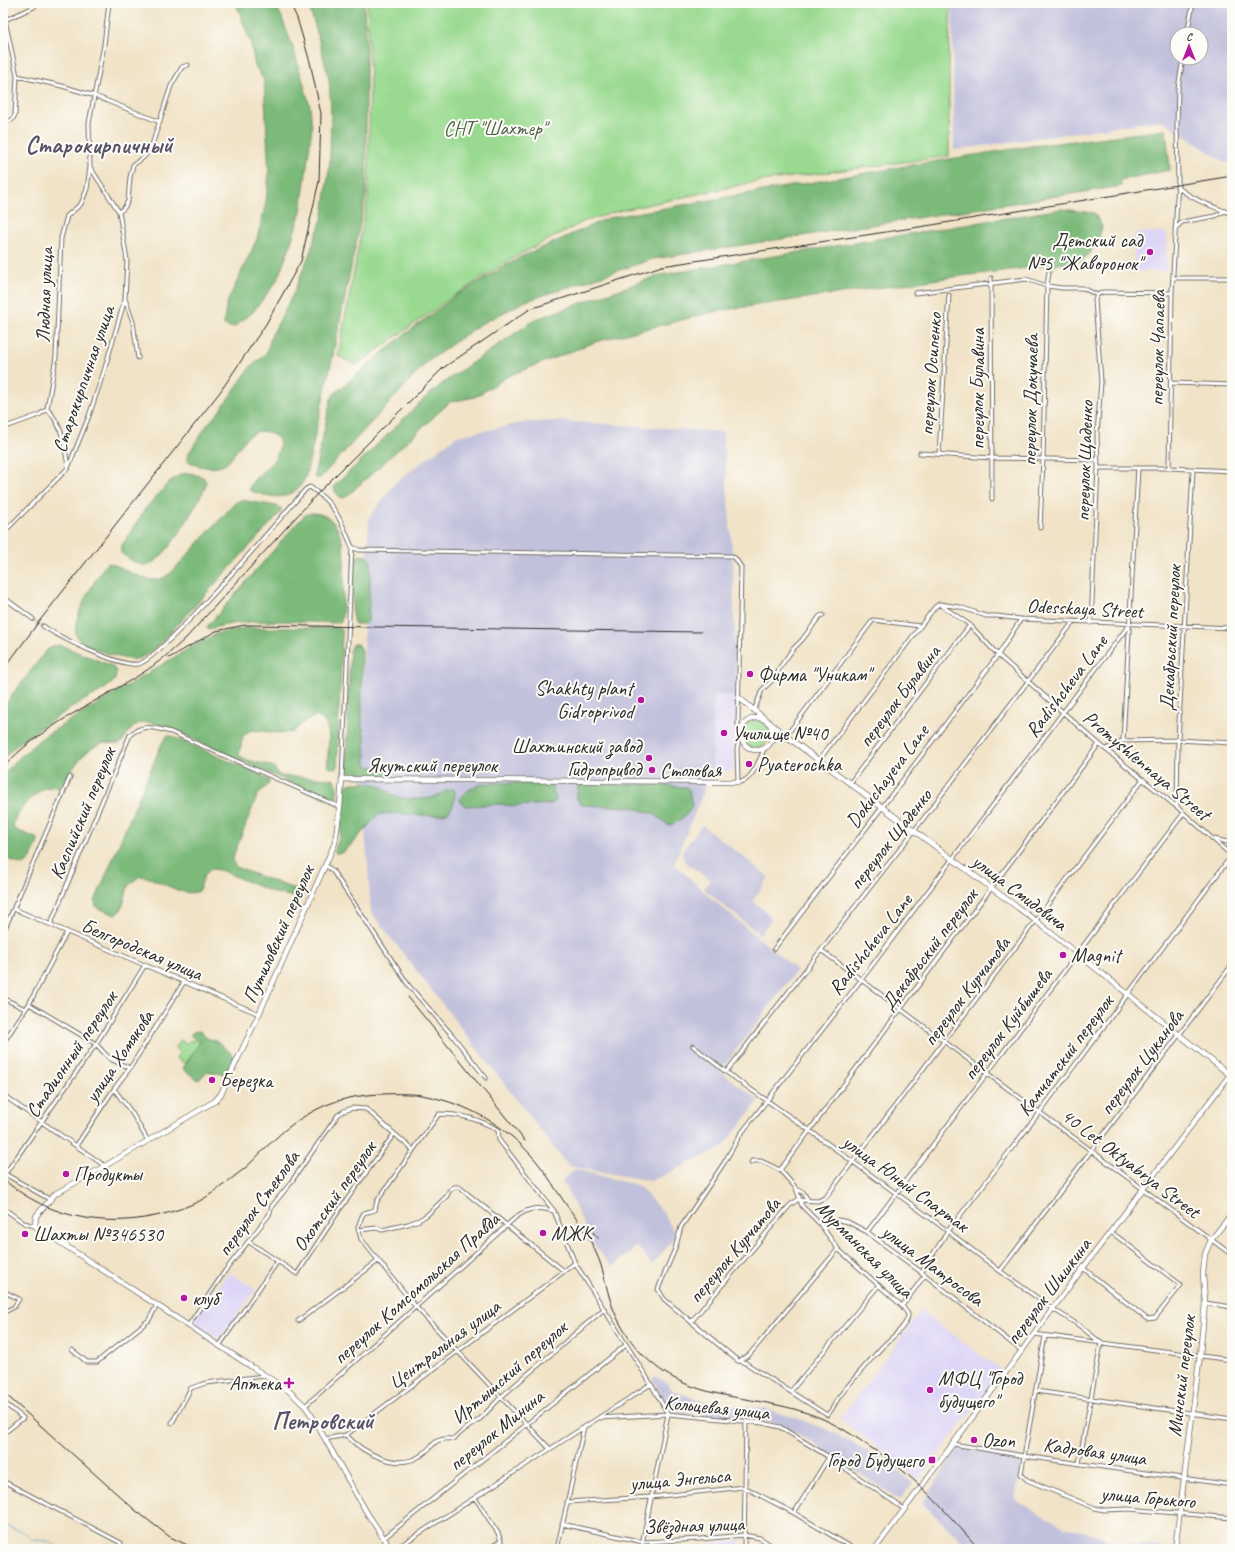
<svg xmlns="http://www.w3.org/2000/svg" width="1235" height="1552" viewBox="0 0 1235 1552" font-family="Caveat,sans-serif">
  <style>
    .built { fill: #ddd5f6 }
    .industrial { fill: #c2c1dc; fill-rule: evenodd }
    .green { fill: #9ada90; stroke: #62825e }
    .forest { fill: #7bba7a; stroke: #537252 }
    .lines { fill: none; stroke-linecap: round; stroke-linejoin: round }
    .stream { stroke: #51a6cd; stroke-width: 1 }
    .street-tunnel { stroke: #c9bea8; stroke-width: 3; stroke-dasharray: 3 1.5; stroke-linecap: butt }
    .street-casing { stroke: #706b62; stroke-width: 5 }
    .secondary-casing { stroke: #706b62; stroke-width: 6 }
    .street { stroke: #fff; stroke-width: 3 }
    .secondary { stroke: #fff; stroke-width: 4.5 }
    .rail { stroke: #2b2b2b; stroke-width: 1 }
    .poi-dot { fill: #b5179e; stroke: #fdfcf7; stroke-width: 1.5 }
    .labels { text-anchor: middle; stroke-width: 4; stroke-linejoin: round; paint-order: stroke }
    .park-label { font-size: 20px; fill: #4c6049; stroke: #fdfcf7 }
    .poi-label { font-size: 20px; fill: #2b2b2b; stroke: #fdfcf7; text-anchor: start }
    .street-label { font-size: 20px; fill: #2b2b2b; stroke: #fdfcf7 }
    .district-label { font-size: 24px; font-weight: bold; fill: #595369; stroke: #fdfcf7 }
  </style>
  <rect width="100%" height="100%" fill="#fdfcf7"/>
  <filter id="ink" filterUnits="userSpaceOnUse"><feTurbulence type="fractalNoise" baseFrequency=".025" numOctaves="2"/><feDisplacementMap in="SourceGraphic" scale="8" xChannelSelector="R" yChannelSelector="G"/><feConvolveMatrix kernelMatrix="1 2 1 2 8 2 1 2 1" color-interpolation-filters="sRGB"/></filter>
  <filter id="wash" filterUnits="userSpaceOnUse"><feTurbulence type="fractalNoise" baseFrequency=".012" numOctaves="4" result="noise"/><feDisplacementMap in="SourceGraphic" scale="16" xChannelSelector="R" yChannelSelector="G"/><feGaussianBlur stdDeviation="0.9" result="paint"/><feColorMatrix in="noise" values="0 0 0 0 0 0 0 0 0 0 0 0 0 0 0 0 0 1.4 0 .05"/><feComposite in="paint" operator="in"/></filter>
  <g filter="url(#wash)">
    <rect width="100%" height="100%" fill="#f1e3c7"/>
    <path class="built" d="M1167 232 1166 271H1134V233Z
      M714 695H736L734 771H712Z
      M229 1272 256 1290 220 1339 193 1321Z
      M921 1311 1002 1371 918 1481 899 1463 840 1419Z
      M740 1540V1549H699V1545Z"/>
    <path class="industrial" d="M952 3H1232V162L1225 163 1162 120 954 150ZM1177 34H1201V58H1177Z
      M560 421 723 432 733 563 736 695H714L712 771 674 864 713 900 797 970 720 1071 759 1101 722 1148 651 1181 568 1166 371 912 362 786 364 633 369 518 396 482 457 436 528 422Z
      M702 825 769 877 753 901 770 915 768 917 771 920 759 935 756 932 766 920 755 931 704 889 710 880 684 861 682 851Z
      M575 1169 639 1186 665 1215 676 1236 652 1265 637 1246 612 1267 595 1246 562 1181Z
      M656 1376 669 1385 673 1391 714 1404 767 1409 797 1418 832 1432 884 1460 913 1483 900 1500 821 1448 779 1423 711 1415 683 1412 672 1413 652 1379Z
      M958 1448 1022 1457 1015 1500 1063 1526 1125 1544 1160 1546 1175 1549H970L922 1503Z"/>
    <path class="green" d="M367 3H951L949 51V156L754 182 618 211 583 222 517 256 452 297 356 365 338 356 368 197 370 81Z
      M742 734a14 14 0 1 1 28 0a14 14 0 1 1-28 0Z
      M195 1038 200 1042 186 1064 176 1058 180 1052 175 1049 181 1040 186 1044 190 1040 192 1041Z"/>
    <path class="forest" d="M236 3H275L282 18 294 51 310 106 312 128 301 211 288 252 276 282 253 312 234 327H229L224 325 226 305 257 239 266 202 269 174 264 80 255 66 251 44Z
      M307 3H364L366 43V195L331 364 306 475C295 503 273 499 249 490 251 473 284 465 279 439 260 423 248 434 236 451 233 455 231 460 227 463 220 468 213 468 206 467 198 466 194 465 188 461L187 456 207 425 218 413 252 365 260 359 267 352 271 337 294 292 309 255 323 216 330 160 331 110 329 79 314 22Z
      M1166 130 1170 170 1120 180 1122 186 653 259 526 301 479 325 427 362 320 478H315V472L331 399 334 394 400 338 457 295 521 257 608 218 912 165 1032 146Z
      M1061 209 1094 213 1102 226 1097 245 1082 261 946 278 717 311 598 341 508 376 475 397 450 402 346 497 341 498 335 492 334 486 346 475 426 397 447 380 536 319 660 275Z
      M189 473 203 477 206 482 205 488C196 505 165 565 145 565 136 565 128 558 121 553V547L146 508 169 482 181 474Z
      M241 500 276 506 281 508V512L156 648C150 652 143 658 135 659 124 661 89 648 80 641 78 639 76 636 76 633 72 617 96 578 106 564L109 563C123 567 146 584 160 579 164 578 168 575 171 573L235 503Z
      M311 513C319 513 328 516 333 522 348 540 344 575 343 596 343 604 343 613 341 621L337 623C294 622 250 617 209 629L206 628 298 522 305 515Z
      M360 555 369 557 371 564 368 621 366 624H355L354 623 352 614 353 564 354 559Z
      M245 628H336L340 629 342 632 337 767 331 768 328 766C326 750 336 721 315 716L303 723 293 732 282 733 251 730 243 736 239 755 247 760 272 766 275 768V771L281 776 333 779 337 784V800L335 801H332C288 782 245 762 201 743 189 737 157 721 144 722 137 722 130 730 126 736 124 738 123 742 120 743 116 746 107 741 100 744 79 753 72 772 59 788 55 787 53 786 49 787 36 790 14 813 13 827L16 830 36 838 38 839V842C34 849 31 864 22 865L3 857V774L21 756 43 737 191 647 216 634Z
      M354 644H358L362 650V726L365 737 366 763 370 767 388 768 390 774 386 777H354L350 776 346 773 350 650 352 645Z
      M60 645 112 666 116 671C116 675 116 679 113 682 104 691 91 696 81 702 57 717 21 738 3 759V707L46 651 53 646Z
      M167 736H171L263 776 269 780V784L258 794 234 854C233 860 232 863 238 868L302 892 303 895 301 898 274 893 220 870 211 869 204 875 199 891C183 899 157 877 140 876 136 879 132 882 129 885 124 895 125 910 115 915L96 907 95 901 162 743Z
      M352 783C361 783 372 782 380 786 388 790 391 796 401 798 411 799 425 800 434 797 441 795 446 789 454 789L455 791C455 797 454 805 451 809 443 823 393 809 378 815L351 845 341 853H335C334 847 339 842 340 835 343 821 338 797 347 785Z
      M490 783H549L551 784 556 801 552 804 513 806 499 804 467 806 461 804 460 798C469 788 477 784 490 783Z
      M583 784 658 785 686 787 689 789 692 806C689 814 676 825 668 825L654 814 631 807 582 805C575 800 577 795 578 787Z
      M200 1031 207 1038 218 1042 234 1056 227 1075 207 1071 199 1080 194 1078 193 1076 185 1071 183 1068 200 1042 190 1035 193 1032Z"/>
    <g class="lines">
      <path class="stream" d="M3 1524 16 1530 23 1531 32 1540 47 1541 62 1549"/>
    </g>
  </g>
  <g filter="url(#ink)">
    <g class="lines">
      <path class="street-tunnel" d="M33 619 43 626"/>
      <defs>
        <path id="street" d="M3 11 17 76 15 115 12 120 3 123
          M5 20 34 7 36 3
          M1187 34 1193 3
          M17 76 62 86 95 96 160 122
          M1177 187C1195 201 1212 206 1232 214
          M119 212 124 208 128 201 130 177 133 165 143 158 151 148 171 86 182 67 188 65
          M1175 229 1182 222 1215 216 1225 211
          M991 278 992 499
          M1173 278H1232
          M915 293 1026 279 1047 286 1062 288H1083L1097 295
          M125 299 133 322 138 358
          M1171 383 1232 385
          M47 409 56 357 61 238 67 216 81 204 87 189 90 167 89 123 104 45 109 3
          M47 409C63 425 64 445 68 466
          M3 428 39 415 47 409
          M920 453 991 458 1098 460
          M939 454 949 295
          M1098 468H1169L1232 471
          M1169 468 1172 293 1178 180 1177 125 1178 89 1183 58
          M1040 528 1043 459 1047 286 1049 272
          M3 533 68 468 89 416 104 371 125 299 127 260 119 212 90 167
          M3 597 33 619
          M940 604 960 607 986 616H997L1021 619 1232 628
          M1091 623 1098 468 1097 434 1101 382 1095 300 1097 295 1103 292 1172 293
          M43 626C59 637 119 667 138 664 160 661 283 515 306 489L310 487C337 506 340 519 352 547L359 550 731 556 735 558 741 567 738 724 740 732
          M754 711 762 690 776 677 780 667 793 649 802 640 820 616 823 615
          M740 736 737 749 738 782C752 783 760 758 765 747
          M786 736 873 620 920 626
          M1123 741 1138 468
          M1106 749 1122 741 1178 740 1232 743
          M819 760 935 607 939 604 970 625 998 655 1099 744 1177 807 1232 856
          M342 779 352 547
          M850 783 970 625
          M1177 807 1178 740 1193 470
          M1214 839 1232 843
          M326 866 332 870 409 986 452 1035 486 1078
          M14 909 259 1014
          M51 923 130 735C143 723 155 728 171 732L340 807
          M3 933 70 777
          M774 949 998 655 1021 619
          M821 950 1232 1255
          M3 998 25 1009
          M29 1004 96 1044 107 1056 112 1060 130 1068
          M3 1043 29 1004 67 932
          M693 1046 726 1072 809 1130 933 1220 1000 1271 1053 1309 1080 1326 1101 1343 1079 1463
          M726 1072 914 831 1074 621
          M114 1089 132 1113 148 1141
          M3 1095 105 1166
          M76 1146 114 1089 130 1068 184 982
          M751 1163 752 1161H761L780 1170 796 1188 802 1206 820 1224 838 1249 902 1306 908 1314C909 1325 890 1339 882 1347 868 1363 852 1380 839 1397 835 1403 832 1411 827 1415L744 1362 738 1361 664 1299 658 1289 675 1249 681 1227 724 1163 740 1135 861 980 1129 625
          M780 1170 1099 744
          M796 1189 803 1192 808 1200
          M49 1199 5 1174 96 1044 145 965
          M799 1200 818 1201 826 1197 1143 779
          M3 1208 24 1223 35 1226
          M820 1224 838 1220 848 1222 867 1232 925 1275 1022 1351
          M358 1230 377 1228 382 1230 408 1224 419 1220 427 1215 447 1196 449 1191 454 1187H459L564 1271
          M867 1232 1183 814
          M249 1242 297 1274 338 1212 394 1134
          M1083 1268 1147 1319 1155 1318 1181 1285 1111 1232
          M1000 1271 1232 965
          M921 1273 948 1231 1039 1113 1232 855
          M3 1291 19 1299 14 1307 3 1313
          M1205 1303 1232 1307
          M902 1306 925 1275
          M298 1321 378 1261
          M691 1322 790 1205 799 1199
          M188 1326 225 1271 269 1215 272 1206 289 1185 338 1115 344 1111 352 1108 366 1109 413 1150
          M1034 1334 1232 1360
          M1045 1336 1021 1474 1027 1480 1095 1508 1104 1510 1129 1509 1232 1518
          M219 1346 278 1261
          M72 1350 87 1362H97L149 1320 157 1305
          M739 1361 749 1355 838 1249
          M791 1391 879 1285
          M1036 1391 1232 1419
          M3 1402 23 1418 3 1434
          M305 1406 516 1217C530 1207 537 1207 554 1211
          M599 1418 668 1414 763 1423 780 1427 829 1457 904 1509
          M172 1423 191 1388 206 1383 264 1376
          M346 1435C363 1453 397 1471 420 1456 435 1447 431 1437 454 1439L464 1430 480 1419 501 1397 604 1309
          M325 1439 346 1435 575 1263
          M953 1444 1024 1456 1232 1485
          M550 1449 416 1307 361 1239 358 1227C360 1223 361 1216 364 1213 367 1212 372 1211 375 1210L377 1201 439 1114C459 1114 481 1120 498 1130L499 1140 554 1211 575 1263 651 1384 668 1414 641 1549
          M3 1481 121 1543 117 1549
          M475 1498 498 1533 501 1541 488 1549
          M567 1502 651 1497 744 1487 794 1513 851 1547
          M794 1513 829 1457
          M562 1524 643 1542 700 1539 744 1535 760 1538 777 1549
          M384 1538 626 1345
          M22 1547 27 1549
          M395 1549 651 1384
          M557 1549 584 1427
          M744 1549 746 1422"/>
        <path id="secondary" d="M738 697 786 736 1036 921 1230 1075
          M741 734a16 16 0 1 1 32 0a16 16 0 1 1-32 0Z
          M771 742 777 737 786 736
          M391 1549 367 1513 312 1416 305 1406 289 1391 35 1226 36 1216 55 1194 105 1166 215 1101 221 1094 259 1014 335 843 340 807 342 779 738 782
          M875 1549 1083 1268 1232 1072
          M1175 1549 1200 1355 1205 1303 1203 1274 1205 1254 1211 1240 1232 1214"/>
      </defs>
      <use href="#street" class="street-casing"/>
      <use href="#secondary" class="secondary-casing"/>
      <use href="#street" class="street"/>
      <use href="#secondary" class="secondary"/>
      <path class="rail" d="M169 658 216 631 245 625 701 632
        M3 670 41 619 220 392 266 324 301 261 319 181 321 114 310 62 297 18 290 3
        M3 768C36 729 98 701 141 674 157 664 172 651 186 638L318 493 443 368 530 309 662 266 932 225 1232 176
        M408 997 525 1141
        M3 1179C57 1226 129 1231 193 1204 210 1197 229 1180 244 1169 255 1160 264 1148 275 1139 289 1125 308 1113 326 1105 353 1094 382 1093 410 1094 419 1094 427 1096 435 1098 474 1107 511 1130 537 1162 548 1175 555 1189 565 1203 577 1220 589 1235 597 1255 603 1268 605 1282 609 1296 615 1318 627 1338 642 1354 689 1403 749 1393 807 1413 829 1420 849 1432 867 1445 877 1452 888 1458 897 1466 928 1490 953 1520 979 1549
        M586 1224 598 1238
        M3 1392 135 1510 170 1537 196 1549"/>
    </g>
  </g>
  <g class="poi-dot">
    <circle cx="1150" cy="252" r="4"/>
    <circle cx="750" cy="674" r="4"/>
    <circle cx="641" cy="700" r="4"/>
    <circle cx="724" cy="733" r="4"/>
    <circle cx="649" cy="758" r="4"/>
    <circle cx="749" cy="764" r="4"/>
    <circle cx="652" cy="770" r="4"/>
    <circle cx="1063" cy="955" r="4"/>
    <circle cx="212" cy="1080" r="4"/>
    <circle cx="66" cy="1174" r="4"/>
    <circle cx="543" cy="1233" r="4"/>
    <circle cx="25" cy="1234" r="4"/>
    <circle cx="184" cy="1298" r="4"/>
    <path d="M287 1377h4v4h4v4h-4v4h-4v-4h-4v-4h4z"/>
    <circle cx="930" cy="1390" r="4"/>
    <circle cx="974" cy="1440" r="4"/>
    <rect x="928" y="1456" width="8" height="8" rx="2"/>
  </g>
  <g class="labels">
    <g class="park-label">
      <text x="495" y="135">СНТ "Шахтер"</text>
    </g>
    <g class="poi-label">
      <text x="1142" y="247" text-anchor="end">Детский сад<tspan x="1142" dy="23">№5 "Жаворонок"</tspan></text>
      <text x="758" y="681">Фирма "Уникам"</text>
      <text x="633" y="695" text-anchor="end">Shakhty plant<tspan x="633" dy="23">Gidroprivod</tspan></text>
      <text x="732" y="740">Училище №40</text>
      <text x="641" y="753" text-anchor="end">Шахтинский завод<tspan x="641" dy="23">Гидропривод</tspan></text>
      <text x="757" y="771">Pyaterochka</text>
      <text x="660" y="777">Столовая</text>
      <text x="1071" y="962">Magnit</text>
      <text x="220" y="1087">Березка</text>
      <text x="74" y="1181">Продукты</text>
      <text x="551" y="1240">МЖК</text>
      <text x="33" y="1241">Шахты №346530</text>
      <text x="192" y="1305">клуб</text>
      <text x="938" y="1385">МФЦ "Город<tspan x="938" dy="23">будущего"</tspan></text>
      <text x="281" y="1390" text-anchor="end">Аптека</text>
      <text x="982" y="1447">Ozon</text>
      <text x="924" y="1467" text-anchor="end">Город Будущего</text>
    </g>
    <g class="street-label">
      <text transform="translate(44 295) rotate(-88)" y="7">Людная улица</text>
      <text transform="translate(1157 348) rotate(-89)" y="7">переулок Чапаева</text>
      <text transform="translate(930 374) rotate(-86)" y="7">переулок Осипенко</text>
      <text transform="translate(83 379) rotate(-71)" y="7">Старокирпичная улица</text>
      <text transform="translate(977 389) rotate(-90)" y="7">переулок Булавина</text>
      <text transform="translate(1030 400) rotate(-89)" y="7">переулок Докучаева</text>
      <text transform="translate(1084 461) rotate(-88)" y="7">переулок Щаденко</text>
      <text transform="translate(1085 608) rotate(3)" y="7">Odesskaya Street</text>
      <text transform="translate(1170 638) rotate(-87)" y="7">Декабрьский переулок</text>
      <text transform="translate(1066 686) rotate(-53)" y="7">Radishcheva Lane</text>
      <text transform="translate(899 696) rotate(-53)" y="7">переулок Булавина</text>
      <text x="432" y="772">Якутский переулок</text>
      <text transform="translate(1147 765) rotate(40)" y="7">Promyshlennaya Street</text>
      <text transform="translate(887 776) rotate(-53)" y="7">Dokuchayeva Lane</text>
      <text transform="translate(82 813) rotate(-67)" y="7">Каспийский переулок</text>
      <text transform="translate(890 839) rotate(-52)" y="7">переулок Щаденко</text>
      <text transform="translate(1020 892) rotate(37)" y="7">улица Смидовича</text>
      <text transform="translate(278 934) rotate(-66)" y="7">Путиловский переулок</text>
      <text transform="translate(870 944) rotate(-52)" y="7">Radishcheva Lane</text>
      <text transform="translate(142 949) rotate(23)" y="7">Белгородская улица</text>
      <text transform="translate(929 949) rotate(-53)" y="7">Декабрьский переулок</text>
      <text transform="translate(966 991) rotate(-53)" y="7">переулок Курчатова</text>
      <text transform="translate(1007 1024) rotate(-53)" y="7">переулок Куйбышева</text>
      <text transform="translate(71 1054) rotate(-56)" y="7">Стадионный переулок</text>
      <text transform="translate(1065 1055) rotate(-53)" y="7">Камчатский переулок</text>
      <text transform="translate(119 1056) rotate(-56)" y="7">улица Хомякова</text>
      <text transform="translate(1141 1062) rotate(-53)" y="7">переулок Цуканова</text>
      <text transform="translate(1131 1163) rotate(37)" y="7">40 Let Oktyabrya Street</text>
      <text transform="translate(906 1183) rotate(36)" y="7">улица Юный Спартак</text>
      <text transform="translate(334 1196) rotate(-55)" y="7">Охотский переулок</text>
      <text transform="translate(258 1203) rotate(-54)" y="7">переулок Стеклова</text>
      <text transform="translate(865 1249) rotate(45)" y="7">Мурманская улица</text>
      <text transform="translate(734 1250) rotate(-50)" y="7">переулок Курчатова</text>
      <text transform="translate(933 1265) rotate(37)" y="7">улица Матросова</text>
      <text transform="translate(416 1288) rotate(-42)" y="7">переулок Комсомольская Правда</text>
      <text transform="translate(1048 1291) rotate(-53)" y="7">переулок Шишкина</text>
      <text transform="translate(444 1344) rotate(-37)" y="7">Центральная улица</text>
      <text transform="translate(509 1372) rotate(-41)" y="7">Иртышский переулок</text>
      <text transform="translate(1181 1376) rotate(-83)" y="7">Минский переулок</text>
      <text transform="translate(717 1407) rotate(6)" y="7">Кольцевая улица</text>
      <text transform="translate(496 1430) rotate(-39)" y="7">переулок Минина</text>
      <text transform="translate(1095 1451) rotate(8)" y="7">Кадровая улица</text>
      <text transform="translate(680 1479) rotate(-5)" y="7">улица Энгельса</text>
      <text transform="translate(1148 1497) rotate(5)" y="7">улица Горького</text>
      <text transform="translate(694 1525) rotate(-2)" y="7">Звёздная улица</text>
    </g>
    <g class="district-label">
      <text x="99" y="153">Старокирпичный</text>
      <text x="323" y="1429">Петровский</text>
    </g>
  </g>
  <rect width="1235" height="1552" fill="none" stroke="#fdfcf7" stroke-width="16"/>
  <g transform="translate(1189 46)"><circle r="19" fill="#fdfcf7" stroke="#a9a8a5"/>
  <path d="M0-3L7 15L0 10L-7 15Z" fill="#b5179e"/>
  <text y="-6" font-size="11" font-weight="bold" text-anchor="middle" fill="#2b2b2b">С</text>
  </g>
</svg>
